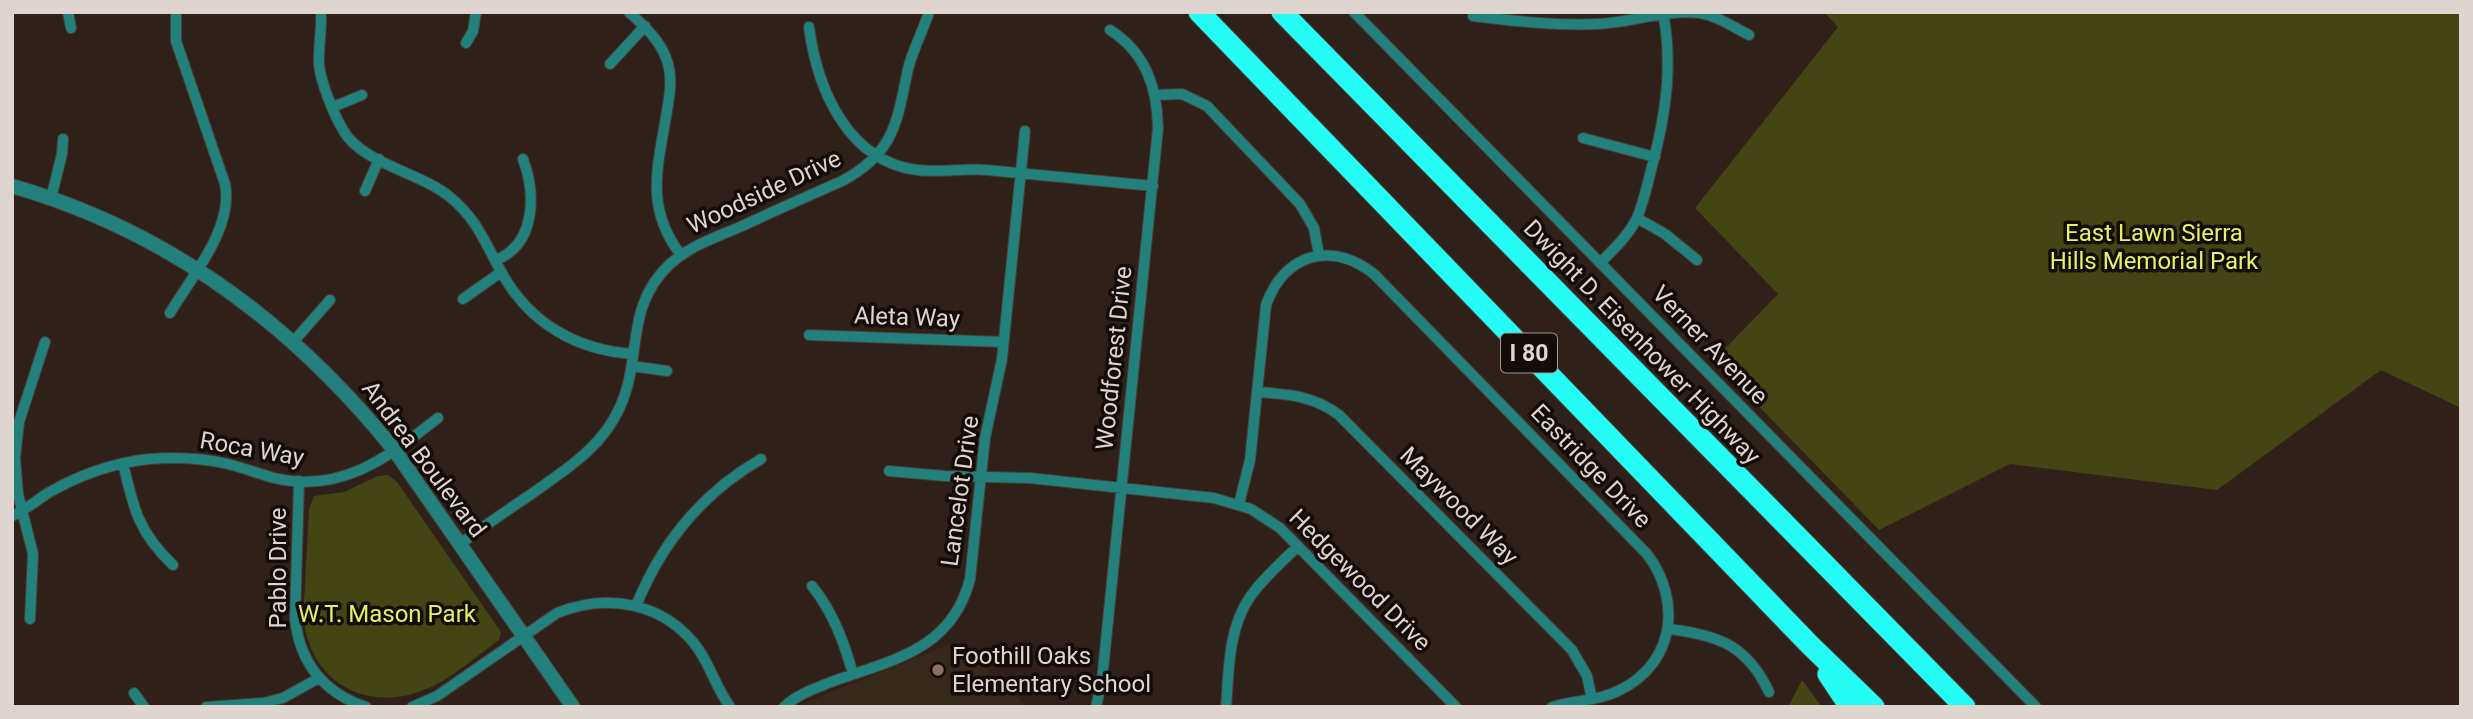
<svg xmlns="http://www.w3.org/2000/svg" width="2473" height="719" viewBox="0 0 2473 719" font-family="Roboto,sans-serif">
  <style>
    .education { fill: #36291c }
    .green { fill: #434612 }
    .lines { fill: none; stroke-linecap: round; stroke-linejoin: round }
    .minor-casing { stroke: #4b3e37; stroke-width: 12 }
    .tertiary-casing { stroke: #4b3e37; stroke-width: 16 }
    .motorway-casing { stroke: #4b3e37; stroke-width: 23 }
    .minor { stroke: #22807d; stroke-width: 10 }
    .tertiary { stroke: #22807d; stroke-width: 14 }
    .motorway { stroke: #24fcf5; stroke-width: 21 }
    .education-dot { fill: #8d6e63; stroke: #130c09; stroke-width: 2.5 }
    .labels { text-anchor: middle; stroke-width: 7; stroke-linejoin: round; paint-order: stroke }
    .shield { fill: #130c09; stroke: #a19894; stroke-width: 2 }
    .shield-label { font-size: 23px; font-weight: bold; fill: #ded4d0 }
    .street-label { font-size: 24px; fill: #ded4d0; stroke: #130c09 }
    .park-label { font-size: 24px; fill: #e6ef68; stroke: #130c09 }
    .poi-label { font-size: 24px; fill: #ded4d0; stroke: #130c09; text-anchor: start }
  </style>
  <rect width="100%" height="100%" fill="#2f211a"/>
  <path class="education" d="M958 641 1027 707H800L816 698Z"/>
  <path class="green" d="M1824 12H2461V408L2381 370 2217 490 2010 464 1879 530 1714 360 1778 294 1695 208 1838 27Z
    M388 475 397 482 501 632 499 640C478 655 456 675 433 686 374 715 313 688 304 622 302 610 305 596 305 584 306 559 308 534 309 509L314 496 344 492 378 476Z
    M1802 680 1822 707H1788Z"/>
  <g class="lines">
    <defs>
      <path id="minor" d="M68 12 71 28
        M321 12C322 30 318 48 319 65 321 83 334 115 343 130 362 164 420 172 450 197 479 221 485 244 503 275 531 324 577 350 633 354
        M629 12C644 26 659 39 666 58 673 76 670 93 667 111 658 166 644 207 681 255
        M1354 12 2036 707
        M1473 16C1515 21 1555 26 1597 24 1631 23 1666 9 1700 13 1718 16 1733 27 1749 35
        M809 27C817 88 847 161 917 170 940 173 964 168 987 170 1042 175 1097 181 1153 186
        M466 43 473 31 476 12
        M610 64 645 26
        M1155 95 1182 94 1207 106 1300 204 1314 228 1319 255
        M333 107 362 95
        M1583 138 1655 157
        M365 191 379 159
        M51 198 62 154 63 139
        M1637 218 1665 234 1697 260
        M496 260C536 244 536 194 523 159
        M1600 263C1614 249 1628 236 1637 218 1644 201 1648 183 1652 166 1666 115 1673 65 1663 12
        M463 299 501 272
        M170 313C192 276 234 228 225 184L176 41V12
        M809 335 1003 342
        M293 342 330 300
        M632 366 667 371
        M1257 392C1288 394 1314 396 1339 415L1572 650 1587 676 1592 699
        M123 463C133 508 139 533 173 565
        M889 471 945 476 1030 478 1214 498 1251 509 1280 528 1456 707
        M299 481 295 619C300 663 324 693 366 707
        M1239 504 1250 460 1266 305C1284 254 1331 240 1374 274L1647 554C1682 600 1675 663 1620 690 1599 701 1575 700 1552 707
        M12 516C25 510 36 501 48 493 79 475 113 463 149 459 175 457 203 458 228 464 244 468 259 474 274 478 342 494 388 457 438 418
        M460 544C483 527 506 511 530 495 565 470 602 448 620 407 643 356 624 307 670 264 690 246 716 237 740 227 774 211 808 196 842 181 895 153 897 121 908 69 913 49 923 31 929 12
        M812 586C833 612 844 642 853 674
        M636 606C661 544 702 493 761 459
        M30 619 33 554 18 494 15 458 19 422 45 342
        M1669 629C1718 635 1747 645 1769 692
        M134 693 144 707
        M206 707 263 703 283 698 319 678
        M412 707 437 696 557 613C608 592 666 603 699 650 711 668 717 689 730 707
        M784 707C798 694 814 689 831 682 892 660 952 650 970 579L985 438 1002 359 1025 131
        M1096 707 1102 680 1158 128C1157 87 1146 53 1110 30
        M1226 707C1229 670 1228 629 1250 597 1263 578 1282 562 1298 546"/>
      <path id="tertiary" d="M12 186C169 231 294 325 395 451L573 707"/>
      <path id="motorway" d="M1199 12 1810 645 1874 707
        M1282 12 1965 707
        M1828 674 1850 707"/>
    </defs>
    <use href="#minor" class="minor-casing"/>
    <use href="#tertiary" class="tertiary-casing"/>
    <use href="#motorway" class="motorway-casing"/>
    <use href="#minor" class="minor"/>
    <use href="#tertiary" class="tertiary"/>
    <use href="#motorway" class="motorway"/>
  </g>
  <circle class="education-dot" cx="938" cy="670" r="7"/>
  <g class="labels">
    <rect class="shield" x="1501" y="333.5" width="56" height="39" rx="5"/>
    <g class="shield-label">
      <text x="1529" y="361">I 80</text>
    </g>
    <g class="street-label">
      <text transform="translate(764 192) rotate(-25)" y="8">Woodside Drive</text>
      <text transform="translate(907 317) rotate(2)" y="8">Aleta Way</text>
      <text transform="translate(1642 342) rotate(46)" y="8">Dwight D. Eisenhower Highway</text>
      <text transform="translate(1710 345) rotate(46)" y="8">Verner Avenue</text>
      <text transform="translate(1114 358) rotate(-84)" y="8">Woodforest Drive</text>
      <text transform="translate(252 449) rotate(10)" y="8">Roca Way</text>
      <text transform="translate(424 459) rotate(53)" y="8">Andrea Boulevard</text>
      <text transform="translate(1591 466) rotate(46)" y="8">Eastridge Drive</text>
      <text transform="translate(960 491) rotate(-82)" y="8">Lancelot Drive</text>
      <text transform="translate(1459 506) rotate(45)" y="8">Maywood Way</text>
      <text transform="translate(278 568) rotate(-90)" y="8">Pablo Drive</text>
      <text transform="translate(1360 580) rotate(45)" y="8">Hedgewood Drive</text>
    </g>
    <g class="park-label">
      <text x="2154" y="241">East Lawn Sierra<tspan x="2154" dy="28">Hills Memorial Park</tspan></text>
      <text x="387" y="622">W.T. Mason Park</text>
    </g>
    <g class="poi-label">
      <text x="952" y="664">Foothill Oaks<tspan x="952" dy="28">Elementary School</tspan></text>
    </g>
  </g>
  <rect width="2473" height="719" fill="none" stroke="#ded4d0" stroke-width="28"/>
</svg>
